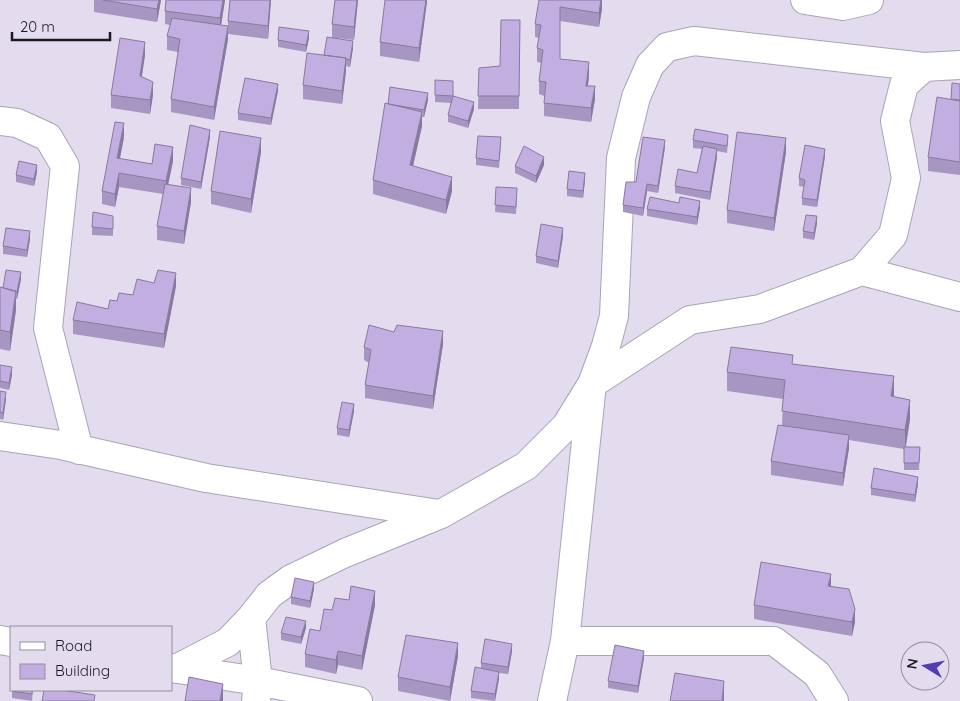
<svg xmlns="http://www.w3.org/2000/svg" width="960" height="701" viewBox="0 0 960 701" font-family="Quicksand,sans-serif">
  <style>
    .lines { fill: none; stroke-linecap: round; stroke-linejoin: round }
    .minor-casing { stroke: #aaa3b5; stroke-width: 30 }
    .minor { stroke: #fff; stroke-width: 28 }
    .wall { fill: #a896c2 }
    .shaded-wall { fill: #887a9e }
    .building { fill: #c3aee2; stroke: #887a9e }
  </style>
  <rect width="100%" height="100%" fill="#e3dcef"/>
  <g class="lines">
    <defs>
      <path id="minor" d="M805 0 843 6 869 0
        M0 121 17 123 48 137 65 166 48 328 79 450
        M862 271 960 297
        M0 436 61 445 206 478 439 514
        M0 640 11 642
        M565 641H774L817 674 834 701
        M171 668 258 681 256 701
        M176 669 228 642 251 618
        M358 701 258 681 251 618 269 595 291 579 345 553 441 514 526 466 566 426 592 384 606 346 614 316 621 158 636 97 650 65 667 47 694 41 924 67
        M552 701 565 641 592 384 690 320 760 309 862 271 893 235 906 178 895 121 904 85 924 67 960 65"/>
    </defs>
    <use href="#minor" class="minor-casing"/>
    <use href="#minor" class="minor"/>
  </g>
  <path class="wall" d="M94 0H161L157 22 94 12Z
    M166 0H225L221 25 228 39 214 120 171 112V99L178 52 167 50V36L170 25 165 24V11Z
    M230 0H271L268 39 228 34V21Z
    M335 0H358L354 40 336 38 353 48 350 67 346 66 342 104 303 99V85L324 55 332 37V24Z
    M427 0 419 62 380 56V42Z
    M539 0H602V9L599 27 560 21V59L589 76 588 86 595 99 591 122 544 116V96L539 94V81L541 63 537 62V48L539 38 535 37V24Z
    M520 20 519 109H478L479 68 500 66Z
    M309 38 306 52 278 47V40Z
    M145 55 141 77 153 95 150 114 111 108V95Z
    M435 80 453 96 474 109 468 128 448 122V115L451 103 435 102Z
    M960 84V175L928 171V157L951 99Z
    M278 91 271 125 238 120V113Z
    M428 100 424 117H422V126L413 166 452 191 446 214 373 194V180L388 104Z
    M124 137 120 159 152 164 173 161 168 184 191 202 184 244 157 240V226L163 194 119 187 115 207 102 204V191Z
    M210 137 201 189 181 185V178Z
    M693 140 728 142 727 153 717 151V157L710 200 675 193V186L697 173 702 149 693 148Z
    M501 144 499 168 476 165V158Z
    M665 147 658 193 647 191 643 216 623 212V205L636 182Z
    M261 152 251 213 211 204V191Z
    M786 152 774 231 727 223V210Z
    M825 156 817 207 802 205V198L804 187 799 186V178Z
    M544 165 536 183 515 173V166Z
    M37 172 34 186 16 182V175Z
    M585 180 583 198 567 196V189Z
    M496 187 517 196 516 214 495 212Z
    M700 208 697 225 647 216V209Z
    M113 216V236L92 235V227Z
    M817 223 814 240 803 238V231Z
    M563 236 558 268 536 263V256Z
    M30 239 27 257 3 254V246Z
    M21 279 17 299H16V310L10 351 0 349V287L3 288Z
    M176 286 164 348 73 334V320L108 309 117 301 133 295Z
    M443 344 433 409 365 398V385L369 363 364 360V347Z
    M793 364 894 395V397L910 419 906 447H920L919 470H904V449L849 440V448L843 486 771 475V461L782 425 783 399 727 391V372Z
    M0 365 12 375 9 390 0 388Z
    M0 391 6 399 3 420 0 419Z
    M354 411 349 437 337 435V428Z
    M918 484 915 502 871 495V488Z
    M314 589 310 608 291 604V597Z
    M349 600 375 605 362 670 338 665 336 674 305 667V654L332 610Z
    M754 605 855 622 852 636 754 619Z
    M306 628 301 644 281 640V633Z
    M512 651 508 674 499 673V679L495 701 471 698V691L481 669V663Z
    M458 656 450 701 398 691V677Z
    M644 658 638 693 608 688V681Z
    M12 690H33L32 701 12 698Z"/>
  <path class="shaded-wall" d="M159 0H161L157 22V9Z
    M223 0H225L220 32V18Z
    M270 0H271L268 39V26Z
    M357 0H358L354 40V27Z
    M426 0H427V2L419 62V48Z
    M601 0H602V9L599 27V13Z
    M228 26V39L214 120V107Z
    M309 31V38L306 52V45Z
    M353 41V48L350 67V60Z
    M145 42V55L140 90V76Z
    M346 58V72L342 104V91Z
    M589 62V76L586 99V86Z
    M153 82V95L150 114V100Z
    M278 84V91L271 125V118Z
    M595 86V99L591 122V108Z
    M428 93V100L424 117V110Z
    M474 102V109L468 128V121Z
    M422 112V126L410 179V165Z
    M124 123V137L117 172V158Z
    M210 130V137L201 189V182Z
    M261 138V152L251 213V199Z
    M786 138V152L774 231V218Z
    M665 140V147L658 193V186Z
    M173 147V161L166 195V181Z
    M717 149V157L710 200V192Z
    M825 149V156L817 207V200Z
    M544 157V165L536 183V176Z
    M37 165V172L34 186V179Z
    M119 173V187L115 207V194Z
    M585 173V180L583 198V191Z
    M452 177V191L446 214V200Z
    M647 184V191L643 216V208Z
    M191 188V202L184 244V231Z
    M700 201V208L697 225V217Z
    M817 216V223L814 240V233Z
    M563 228V236L558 268V261Z
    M30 231V239L27 257V250Z
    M21 272V279L17 299V292Z
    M176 273V286L164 348V334Z
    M16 291V310L10 351V332Z
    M443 331V344L433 409V396Z
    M12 367V375L9 390V383Z
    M894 376V395L891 415V396Z
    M6 392V399L3 420V413Z
    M910 400V419L905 449V430Z
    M354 404V411L349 437V430Z
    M849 435V448L843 486V473Z
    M918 477V484L915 502V495Z
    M831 574V588L828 586Z
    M314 582V589L310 608V601Z
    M375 591V605L362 670V656Z
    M855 609V622L852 636V622Z
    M306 621V628L301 644V637Z
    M458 643V656L450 701V687Z
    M512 644V651L508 674V667Z
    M338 651V665L336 674V660Z
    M644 651V658L638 693V686Z
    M499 672V679L495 701V694Z
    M724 681V701H722Z
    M223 684V701H220Z"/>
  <path class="building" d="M103 0H159L157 9Z
    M166 0H223L220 18 165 11Z
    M230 0H270L268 26 228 21Z
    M335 0H357L354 27 332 24Z
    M385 0H426L419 48 380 42Z
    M539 0H601L599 13 560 7V59L589 62 586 86H595L591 108 544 103 546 82 539 81 543 50 537 48 541 25 535 24Z
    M172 18 228 26 214 107 171 99 180 39 167 36Z
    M501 20H520L519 96H478L479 68 500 66Z
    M279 27 309 31 306 45 278 40Z
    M327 37 353 41 350 60 346 59V58L324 55Z
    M120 38 145 42 140 76 153 82 150 100 111 95Z
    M307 53 346 58 342 91 303 85Z
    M245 78 278 84 271 118 238 113Z
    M435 80 453 81V96L435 95Z
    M952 83 960 84V100L951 99Z
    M390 87 428 93 424 110 388 104Z
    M453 96 474 102 468 121 448 115Z
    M937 97 960 101V162L928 157Z
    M385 103 422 112 410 165 452 177 446 200 373 180Z
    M115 122 124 123 117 158 152 164 155 144 173 147 166 181 119 173 115 194 102 191Z
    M190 125 210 130 201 182 181 178Z
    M695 129 728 135 727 146 693 140Z
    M220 131 261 138 251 199 211 191Z
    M737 132 786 138 774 218 727 210Z
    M478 136 501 137 499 161 476 158Z
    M643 137 665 140 658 186 647 184 643 208 623 205 626 182H636Z
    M805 145 825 149 817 200 802 198 805 180 799 178Z
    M524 146 544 157 536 176 515 166Z
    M703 146 717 149 710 192 675 186 678 169 697 173Z
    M19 161 37 165 34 179 16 175Z
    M569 171 585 173 583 191 567 189Z
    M165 184 191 188 184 231 157 226Z
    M496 187 517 188 516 207 495 205Z
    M650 197 679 203 680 197 700 201 697 217 647 209Z
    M93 212 113 216V229L92 227Z
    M806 215 817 216 814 233 803 231Z
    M541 224 563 228 558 261 536 256Z
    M6 228 30 231 27 250 3 246Z
    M6 270 21 272 17 292 3 288Z
    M158 270 176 273 164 334 73 320 77 302 108 309 110 300 117 301 119 293 133 295 137 279 154 283Z
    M0 287 16 291 10 332 0 330Z
    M369 325 394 332 397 325 443 331 433 396 365 385 371 350 364 347Z
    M731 347 793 355 792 364 894 376 891 396 910 400 905 430 782 411 785 380 727 372Z
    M0 365 12 367 9 383 0 381Z
    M0 391 6 392 3 413 0 412Z
    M342 402 354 404 349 430 337 428Z
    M778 425 849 435 843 473 771 461Z
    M904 447H920L919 463H904Z
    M874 468 918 477 915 495 871 488Z
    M761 562 831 574 828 586 849 589 855 609 852 622 754 605Z
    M295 578 314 582 310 601 291 597Z
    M351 586 375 591 362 656 338 651 336 660 305 654 310 629 320 631 324 609 332 610 335 598 349 600Z
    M286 617 306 621 301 637 281 633Z
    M406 635 458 643 450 687 398 677Z
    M485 639 512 644 508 667 481 663Z
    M615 645 644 651 638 686 608 681Z
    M475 667 499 672 495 694 471 691Z
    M675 673 724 681 722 701H670Z
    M189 677 223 684 220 701H185Z
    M12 690H32V694L12 691Z
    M44 690H61L95 695 94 701H42Z"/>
  <rect x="10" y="626" width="162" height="65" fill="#e3dcef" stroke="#938e9c"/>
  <rect x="20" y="642" width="25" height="8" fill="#ffffff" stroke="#938e9c"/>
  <text x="55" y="651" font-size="15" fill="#1b181f">Road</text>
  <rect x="20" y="664" width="25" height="15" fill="#c3aee2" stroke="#938e9c"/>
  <text x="55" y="676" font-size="15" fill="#1b181f">Building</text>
  <g transform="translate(925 666) rotate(280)"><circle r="24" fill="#e3dcef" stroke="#938e9c"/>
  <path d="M0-4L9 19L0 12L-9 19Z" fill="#513db4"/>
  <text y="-8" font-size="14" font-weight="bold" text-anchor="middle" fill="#1b181f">N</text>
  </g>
  <path d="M12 32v8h98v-8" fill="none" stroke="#1b181f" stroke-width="2.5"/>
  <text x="20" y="32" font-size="15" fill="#1b181f" stroke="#e3dcef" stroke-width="4" paint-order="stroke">20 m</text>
</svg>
